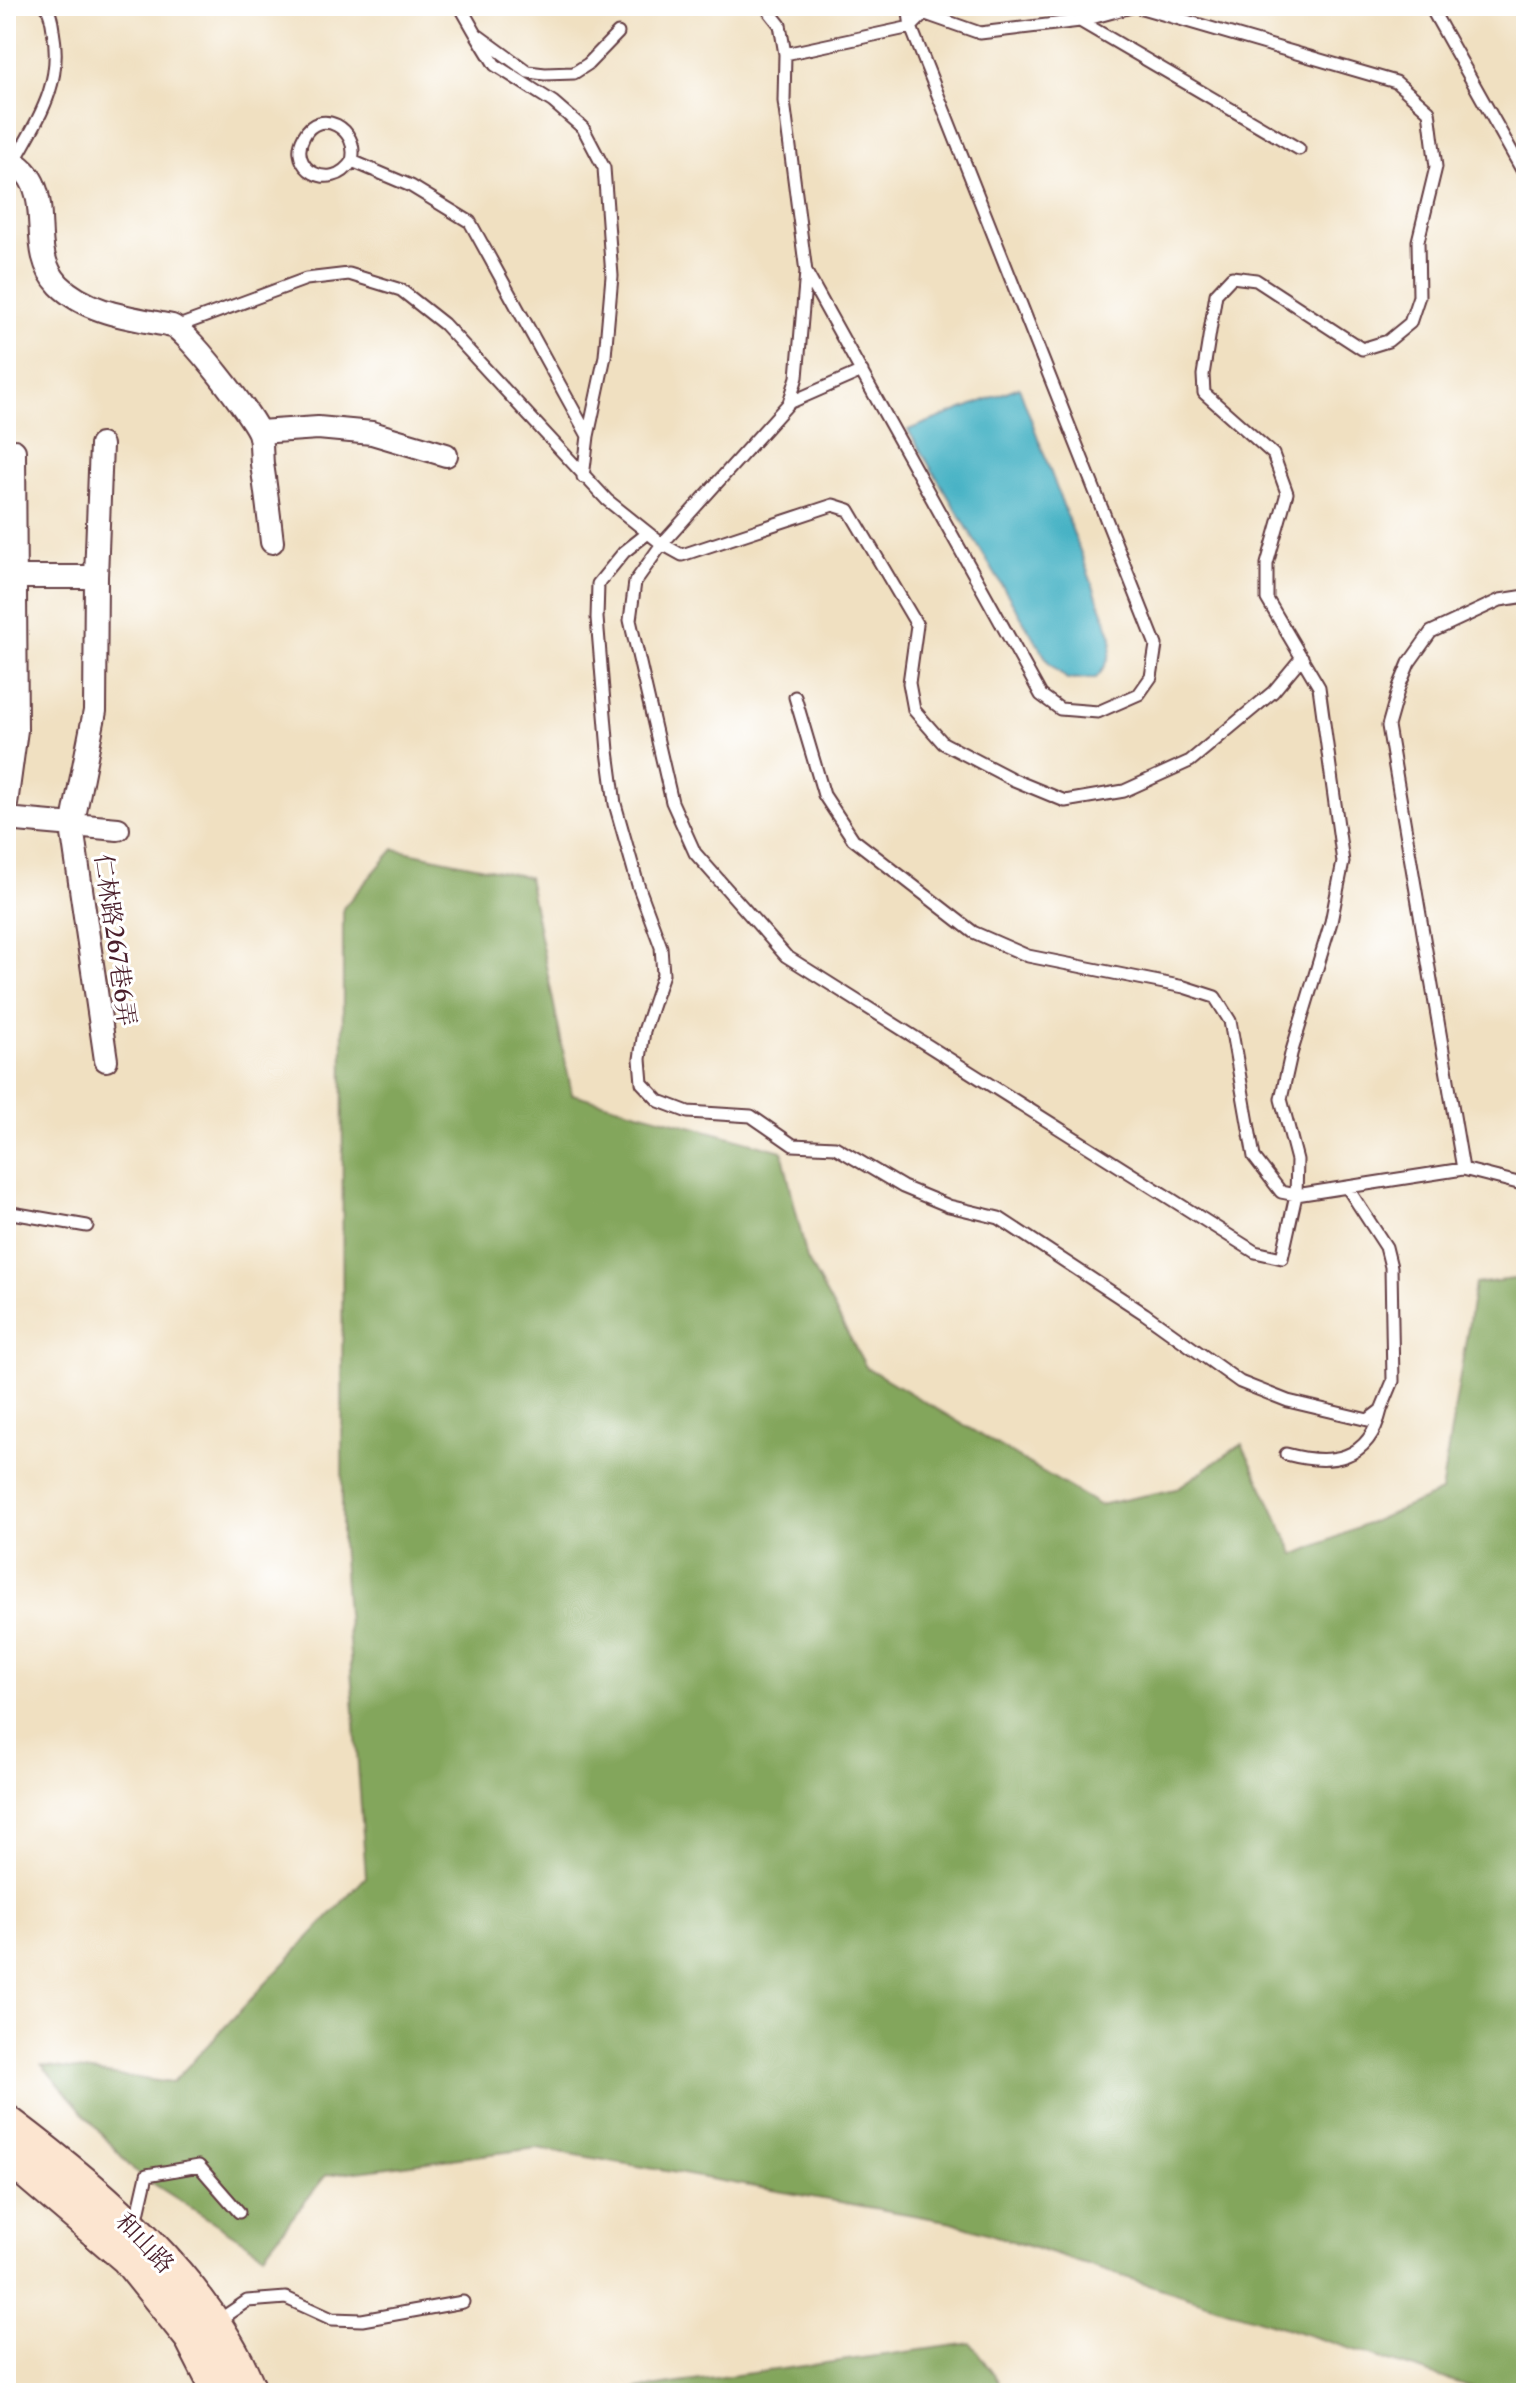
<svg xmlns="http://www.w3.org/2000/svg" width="1532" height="2399" viewBox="0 0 1532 2399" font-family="'Libre Caslon Text','Noto Serif TC',serif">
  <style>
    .forest { fill: #83a65c; stroke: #666244; stroke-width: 2 }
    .water { fill: #47b2c5; stroke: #486878; stroke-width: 2 }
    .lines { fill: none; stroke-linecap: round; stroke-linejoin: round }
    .service-casing { stroke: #633c42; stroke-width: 15 }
    .minor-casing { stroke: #633c42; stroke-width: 26 }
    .secondary-casing { stroke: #633c42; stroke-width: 36 }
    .service { stroke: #fff; stroke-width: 11 }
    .minor { stroke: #fff; stroke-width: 22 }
    .secondary { stroke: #fce5d0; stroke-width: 32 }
    .labels { text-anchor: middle; stroke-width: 6; stroke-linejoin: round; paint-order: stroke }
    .street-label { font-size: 24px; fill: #4a1f2b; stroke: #fff }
  </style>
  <rect width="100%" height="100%" fill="#fff"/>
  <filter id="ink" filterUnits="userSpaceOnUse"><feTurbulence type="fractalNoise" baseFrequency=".0125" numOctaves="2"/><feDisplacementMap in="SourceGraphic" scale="16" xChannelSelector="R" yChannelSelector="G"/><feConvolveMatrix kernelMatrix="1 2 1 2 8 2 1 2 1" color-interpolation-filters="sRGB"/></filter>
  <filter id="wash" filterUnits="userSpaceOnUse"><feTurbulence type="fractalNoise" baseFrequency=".006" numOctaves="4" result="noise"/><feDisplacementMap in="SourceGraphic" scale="32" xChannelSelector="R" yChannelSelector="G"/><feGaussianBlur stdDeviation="1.8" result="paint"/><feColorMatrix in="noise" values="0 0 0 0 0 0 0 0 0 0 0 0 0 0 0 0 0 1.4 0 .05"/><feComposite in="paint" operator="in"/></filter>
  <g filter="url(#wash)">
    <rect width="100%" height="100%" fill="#f0e0c1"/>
    <path class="forest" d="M394 849 528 877 572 1094 782 1151 807 1259 866 1367 1099 1505 1176 1489 1242 1444 1295 1555 1441 1492 1475 1284 1521 1278 1526 1319V2393H1490L952 2222 537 2148 326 2175 264 2254 135 2172 42 2065 172 2083 366 1877 342 1545 343 908Z
      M971 2343 1007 2393H606Z"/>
    <path class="water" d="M1019 387 1112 637C1111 655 1108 665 1096 678L1067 679 1049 663 908 430Z"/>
  </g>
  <g filter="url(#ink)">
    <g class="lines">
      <defs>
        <path id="service" d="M460 6 476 34 528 72 545 74 574 73 588 64 618 33
          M765 6 780 25 785 54 784 101 806 272 1041 695 1060 709 1098 712 1139 694 1151 677 1156 645 911 27 908 6
          M1430 6 1526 177
          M1080 21 1299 149
          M476 34 495 65 553 102 583 128 604 168 612 276 605 356 588 436 583 477
          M785 54 911 27 932 6
          M352 161C331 194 286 168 304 136 319 107 360 128 352 161L411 186 470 222 588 436
          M14 162C39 117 63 84 53 30 52 22 51 14 46 6
          M806 272 797 377 789 403 662 544 635 582 630 620 672 802 695 853 786 956 1255 1252 1282 1258 1296 1195 1297 1160 1281 1099 1291 1054 1331 922 1343 862 1319 687 1267 599V564L1287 493 1273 454 1204 393 1203 375 1216 294 1232 277 1256 280 1362 349 1388 341 1410 323 1419 296 1418 241 1436 167 1429 111 1396 82 1135 6 1080 21 980 33 923 13
          M176 327 306 279 349 274 401 290 444 324 607 500 662 544 682 555 833 505 849 510 917 625 909 683 914 710 943 743 1014 780 1065 801 1124 791 1190 761 1273 692 1302 657
          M789 403 862 371
          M648 533 624 552 598 584 597 618 608 751 615 804 638 885 661 947 663 974 644 1031 640 1059 642 1083 659 1101 688 1112 751 1116 793 1145 835 1147 903 1187 949 1206 999 1218 1145 1314 1240 1382 1288 1401 1368 1420 1381 1410 1393 1381 1391 1267 1386 1247 1347 1187
          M795 697 824 795 853 839 973 932 1028 956 1184 987 1215 997 1230 1021 1254 1157 1281 1192 1296 1195 1463 1169 1526 1185
          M1463 1169 1388 726 1399 687 1409 663 1431 632 1500 600 1526 596
          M6 1212 87 1226
          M1286 1454C1331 1466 1369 1461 1381 1410
          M136 2223 147 2175 199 2166 239 2212
          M216 2322 247 2301 286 2298 332 2319 362 2320 463 2302"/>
        <path id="minor" d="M6 158C64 186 21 245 59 285 88 314 134 318 172 326 187 330 253 417 259 433 262 442 261 454 262 464 266 490 269 516 272 542
          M259 432 318 428 372 433 446 455
          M101 445 96 577 95 711 72 827 106 1060
          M6 577H96
          M6 804 16 730 14 451
          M6 819 118 829"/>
        <path id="secondary" d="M6 2121C98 2190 209 2283 251 2393
          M6 2155 127 2258 191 2338 219 2393"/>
      </defs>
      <use href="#service" class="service-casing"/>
      <use href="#minor" class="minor-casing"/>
      <use href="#secondary" class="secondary-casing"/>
      <use href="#service" class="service"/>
      <use href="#minor" class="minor"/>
      <use href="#secondary" class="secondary"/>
    </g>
  </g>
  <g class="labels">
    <g class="street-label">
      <text transform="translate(115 940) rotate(82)" y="8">仁林路267巷6弄</text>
      <text transform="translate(145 2243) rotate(47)" y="8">和山路</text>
    </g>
  </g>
  <rect width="1532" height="2399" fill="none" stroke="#fff" stroke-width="32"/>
</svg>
